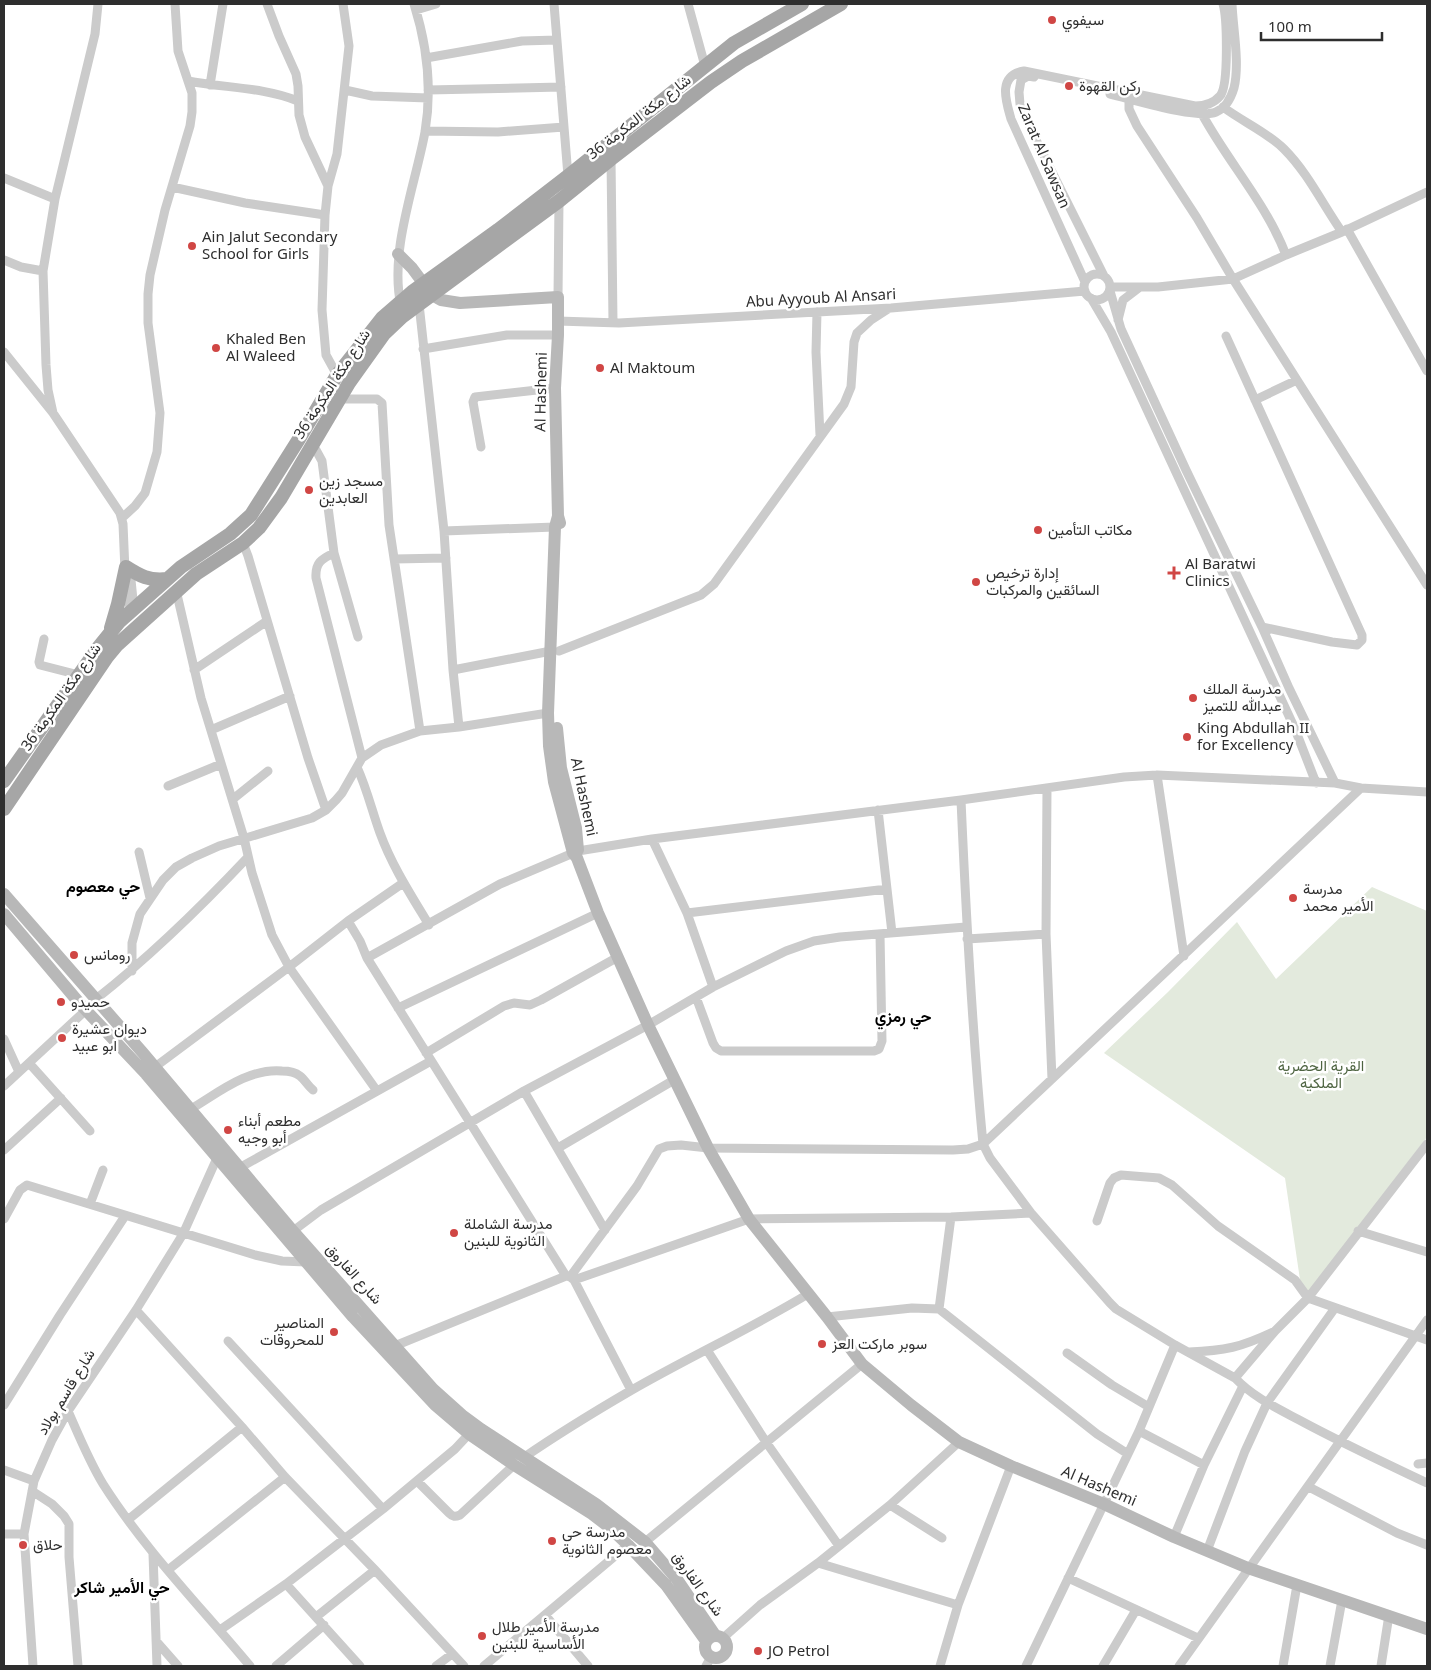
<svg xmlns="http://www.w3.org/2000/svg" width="1431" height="1670" viewBox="0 0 1431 1670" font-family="'Noto Sans',Vazirmatn,sans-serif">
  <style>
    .green { fill: #e3eadd }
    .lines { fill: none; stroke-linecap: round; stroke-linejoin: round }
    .street { stroke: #cbcbcb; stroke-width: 9 }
    .secondary { stroke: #b8b8b8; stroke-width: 12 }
    .primary { stroke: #a6a6a6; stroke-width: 14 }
    .poi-dot { fill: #d04644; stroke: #fff; stroke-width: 2 }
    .labels { text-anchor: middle; stroke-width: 5; stroke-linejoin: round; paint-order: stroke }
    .poi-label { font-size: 15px; fill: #2e2e2e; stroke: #fff; text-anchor: start }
    .street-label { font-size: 15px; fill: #2e2e2e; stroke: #fff }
    .park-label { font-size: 15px; fill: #4e6441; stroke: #fff }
    .neighbourhood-label { font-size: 16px; font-weight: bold; fill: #000; stroke: #fff }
  </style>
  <rect width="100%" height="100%" fill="#fff"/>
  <path class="green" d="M1372 887 1427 911V1137L1303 1300 1285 1178 1104 1053 1168 992 1237 922 1276 979Z"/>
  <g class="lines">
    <path class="street" d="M267 4 279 36 296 74 298 86 299 115 305 137 328 186 325 215 322 310 326 355 337 375
      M554 4 568 176
      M688 4 705 66
      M416 10 436 4
      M426 58 522 41 557 40
      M1034 77 1028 76 1021 80 1019 92 1020 104 1032 132 1104 276
      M188 81C224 88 264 87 298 101
      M210 85 223 4
      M345 90 372 96 428 98
      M428 90 561 87
      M1130 92 1129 98V109L1137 126 1197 218 1233 279 1427 585
      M1110 94C1132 99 1197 120 1216 112 1226 108 1231 98 1234 88 1240 63 1233 29 1232 4
      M1223 107C1243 122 1267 132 1284 149 1308 173 1323 205 1342 232
      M1202 114C1228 162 1266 203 1286 255
      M425 131 498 132 564 127
      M611 159 613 322
      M4 178 55 199
      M328 186 337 154 349 46 343 4
      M172 187 245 203 325 215
      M1347 229 1427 371
      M4 260 21 267 43 271
      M1084 287a13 13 0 1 1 26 0a13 13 0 1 1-26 0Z
      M1085 282 1011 119C1006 101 997 76 1024 71L1195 106C1204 106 1214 103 1220 96 1229 86 1227 17 1223 4
      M1110 287H1158L1233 279 1286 255 1342 232 1427 192
      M1110 291 1121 329 1186 470 1262 627 1289 688 1335 783
      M558 297 559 201
      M1091 298 1111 332 1295 729 1316 783
      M419 304 444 531 453 670 459 727
      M401 306C389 251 415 186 425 132 432 90 427 45 414 4
      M817 312 816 352 820 435
      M1118 320 1123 300 1140 287
      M558 321 619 323 891 308 1085 291
      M1226 336 1362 635V640L1357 645 1332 642 1262 627
      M423 349 507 335H558
      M4 352 53 413 120 513 123 524 125 571
      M340 399H377L382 403 389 525 420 731
      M1255 400 1297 380
      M53 413 48 390 46 365 43 271 55 199 95 34 98 4
      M310 446 316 450 322 461 334 553 358 637
      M481 447 473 402 475 397 555 388
      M122 518 135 506 145 493 157 452 160 413 148 323V294L150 275 165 210 190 126 192 112V93L178 51 175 4
      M444 531 555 527
      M243 543 248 556 308 758 326 810
      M334 553C321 559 315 563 316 578L362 758
      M394 559 446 558
      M127 569 131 580 133 600
      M125 584 128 602 132 610
      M176 590 201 698 244 838 252 873 272 935 289 967 377 1091
      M44 639 39 662 40 665 79 675
      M559 651 701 595 714 584 844 404 851 387 854 342 857 333 871 320 888 309
      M194 670 267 621
      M453 670 551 651
      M211 730 290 696
      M357 767C367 789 372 811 380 833 392 866 411 895 429 925
      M1157 775 1184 956
      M168 786 221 764
      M1047 788 1046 934 1052 1079
      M1361 788 983 1144 990 1158 1031 1213 1110 1303 1116 1309 1175 1345 1235 1378C1254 1398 1279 1409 1303 1422 1344 1444 1385 1463 1427 1483
      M233 799 268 771
      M878 810 892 933
      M652 839 687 913 713 987
      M139 852 150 898
      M687 913 887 889
      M348 921 360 941 367 958 566 1276
      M967 939 1046 934
      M367 958 500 884 578 851 652 839 961 800 1124 777 1157 775 1335 783 1361 788 1427 792
      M132 971V943L140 914 163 880 176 867 192 858 219 846 312 818 326 810 336 800 342 793 362 758 381 745 420 731 459 727 548 713
      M696 997 713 1043 716 1048 721 1051H874L879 1049 882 1041 880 934
      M96 999C152 955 199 909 248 857
      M398 1008 598 913
      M4 1039 19 1072
      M426 1053 504 1006 514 1003 530 1005 541 1000 618 957
      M29 1063 90 1131
      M155 1067 289 967 348 921 403 883
      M4 1086 86 1010
      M524 1091 605 1230
      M191 1109C218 1093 248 1068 282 1071 288 1071 295 1072 300 1076 305 1080 308 1086 313 1090
      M558 1148 674 1080
      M4 1150 61 1098
      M241 1167 431 1061
      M90 1204 103 1170
      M4 1219 20 1190 27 1185 255 1255 282 1261 306 1262
      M1097 1221 1110 1183 1114 1178 1121 1175 1159 1178 1172 1185 1218 1226 1295 1280 1308 1298 1427 1340
      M293 1231 321 1210 524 1091 648 1025 713 987 786 951 814 941 840 937 966 927
      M1358 1231 1427 1252
      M570 1277 637 1186 659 1149 667 1146 681 1145 708 1148 953 1150 968 1149 983 1144C972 1030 966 915 961 800
      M574 1280 631 1390
      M939 1309 951 1217
      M136 1310 242 1427 285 1477 375 1570 464 1666
      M827 1317 912 1308 939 1309 1097 1434 1128 1454
      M228 1341 383 1509
      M397 1345 566 1276 570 1277 574 1280 749 1219 951 1217 1031 1213
      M707 1350 766 1442 839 1546
      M1189 1352C1225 1351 1241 1347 1273 1332
      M1067 1353 1112 1385 1149 1407
      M1235 1378 1275 1331 1308 1298 1427 1144
      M4 1405 60 1315 125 1216
      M68 1411C79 1436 89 1461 103 1484 145 1550 200 1606 250 1666
      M1139 1431 1204 1465
      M523 1458C558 1434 594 1412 630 1391 689 1357 750 1329 808 1294
      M1418 1464 1427 1463
      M4 1470 34 1481
      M417 1481 449 1513C453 1517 455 1517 460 1515L514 1465
      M1309 1487 1397 1533 1427 1545
      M32 1491 52 1504 64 1516 69 1524V1557L78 1666
      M890 1505 942 1538
      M129 1519 242 1427
      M4 1534H24
      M1174 1537 1204 1465 1243 1386
      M645 1542 862 1364
      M1207 1551 1245 1451 1267 1403 1335 1308
      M153 1554 157 1666
      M818 1563 958 1605
      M168 1570 285 1477
      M1068 1578 1198 1638
      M286 1584 360 1666
      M545 1615 588 1666
      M316 1617 375 1570
      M220 1630 286 1584 383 1509 455 1449 469 1434
      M723 1638 760 1605 818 1563 890 1505 959 1442
      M156 1641 178 1666
      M33 1666 24 1534 34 1481 52 1440 68 1411 136 1310 183 1234 217 1158
      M276 1666 324 1625
      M436 1666 452 1654
      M484 1666 628 1545
      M706 1666 711 1657
      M940 1666 958 1605 1011 1466
      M1026 1666 1139 1431 1175 1345
      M1103 1666 1136 1610
      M1179 1666 1427 1320
      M1283 1666 1297 1585
      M1330 1666 1342 1600
      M1381 1666 1389 1615"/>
    <path class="secondary" d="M398 254 412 268 432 295 441 300 460 303 558 297V335L555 388 558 516 560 523
      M558 516 555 527 548 713 549 746 554 782 573 853 577 858 598 913 648 1025 708 1148 749 1219 827 1317 862 1364 911 1405 959 1442 1011 1466 1104 1504 1174 1537 1248 1568 1427 1629
      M557 728 561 768 576 828 578 850
      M4 894 143 1053 293 1231 433 1389 462 1415 481 1429 596 1504 645 1542 676 1578 715 1635
      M4 914 81 1005 146 1074 353 1317 435 1405 469 1434 514 1465 592 1514 609 1527 628 1545 666 1585 706 1641
      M705 1647a11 11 0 1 1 22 0a11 11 0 1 1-22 0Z"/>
    <path class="primary" d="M111 628 118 604 126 567C140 576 149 581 167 579
      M4 781 98 648 119 622 181 567 230 534 251 515 299 439 337 375 382 318 412 292 498 230 568 176 734 43 802 4
      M4 809 107 657 117 645 196 574 243 543 259 528 281 498 349 383 384 334 403 316 559 201 611 159 711 82 742 61 841 4"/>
  </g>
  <g class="poi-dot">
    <circle cx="1052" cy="20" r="5"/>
    <circle cx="1069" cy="86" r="5"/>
    <circle cx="192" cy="246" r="5"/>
    <circle cx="216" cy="348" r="5"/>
    <circle cx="600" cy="368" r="5"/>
    <circle cx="309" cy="490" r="5"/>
    <circle cx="1038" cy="530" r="5"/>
    <path d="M1171.5 565.5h5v5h5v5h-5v5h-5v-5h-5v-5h5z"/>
    <circle cx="976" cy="582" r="5"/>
    <circle cx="1193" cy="698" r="5"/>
    <circle cx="1187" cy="737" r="5"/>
    <circle cx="1293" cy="898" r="5"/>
    <circle cx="74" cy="955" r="5"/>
    <circle cx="61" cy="1002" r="5"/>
    <circle cx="62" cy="1038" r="5"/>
    <circle cx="228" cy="1130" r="5"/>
    <circle cx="454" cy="1233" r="5"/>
    <circle cx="334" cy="1332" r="5"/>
    <circle cx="822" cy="1344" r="5"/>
    <circle cx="552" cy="1541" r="5"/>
    <circle cx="23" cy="1545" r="5"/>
    <circle cx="482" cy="1636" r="5"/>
    <circle cx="758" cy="1651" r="5"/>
  </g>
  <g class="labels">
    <g class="poi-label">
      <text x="1062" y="25">سيفوي</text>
      <text x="1079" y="91">ركن القهوة</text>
      <text x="202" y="242">Ain Jalut Secondary<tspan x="202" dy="17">School for Girls</tspan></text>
      <text x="226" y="344">Khaled Ben<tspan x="226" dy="17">Al Waleed</tspan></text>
      <text x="610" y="373">Al Maktoum</text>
      <text x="319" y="486">مسجد زين<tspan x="319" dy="17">العابدين</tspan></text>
      <text x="1048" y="535">مكاتب التأمين</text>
      <text x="1185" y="569">Al Baratwi<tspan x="1185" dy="17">Clinics</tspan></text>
      <text x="986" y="578">إدارة ترخيص<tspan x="986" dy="17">السائقين والمركبات</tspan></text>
      <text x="1203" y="694">مدرسة الملك<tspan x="1203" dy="17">عبدالله للتميز</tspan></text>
      <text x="1197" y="733">King Abdullah II<tspan x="1197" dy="17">for Excellency</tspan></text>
      <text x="1303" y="894">مدرسة<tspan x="1303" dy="17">الأمير محمد</tspan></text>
      <text x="84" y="960">رومانس</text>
      <text x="71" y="1007">حميدو</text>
      <text x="72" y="1034">ديوان عشيرة<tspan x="72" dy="17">ابو عبيد</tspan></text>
      <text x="238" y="1126">مطعم أبناء<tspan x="238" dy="17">أبو وجيه</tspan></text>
      <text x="464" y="1229">مدرسة الشاملة<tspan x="464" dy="17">الثانوية للبنين</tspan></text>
      <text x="324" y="1328" text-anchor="end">المناصير<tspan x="324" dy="17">للمحروقات</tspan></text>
      <text x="832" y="1349">سوبر ماركت العز</text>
      <text x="562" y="1537">مدرسة حي<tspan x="562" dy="17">معصوم الثانوية</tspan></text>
      <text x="33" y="1550">حلاق</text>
      <text x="492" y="1632">مدرسة الأمير طلال<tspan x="492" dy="17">الأساسية للبنين</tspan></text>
      <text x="768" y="1656">JO Petrol</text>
    </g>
    <g class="street-label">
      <text transform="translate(639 117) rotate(-38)" y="5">شارع مكة المكرمة 36</text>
      <text transform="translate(1044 156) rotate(67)" y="5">Zarat Al Sawsan</text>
      <text transform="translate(821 298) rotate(-3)" y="5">Abu Ayyoub Al Ansari</text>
      <text transform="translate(332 384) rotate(-57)" y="5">شارع مكة المكرمة 36</text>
      <text transform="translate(541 392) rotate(-89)" y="5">Al Hashemi</text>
      <text transform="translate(61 697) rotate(-55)" y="5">شارع مكة المكرمة 36</text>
      <text transform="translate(584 797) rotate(78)" y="5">Al Hashemi</text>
      <text transform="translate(354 1274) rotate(48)" y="5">شارع الفاروق</text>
      <text transform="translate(66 1392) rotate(-59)" y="5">شارع قاسم بولاد</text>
      <text transform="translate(1099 1486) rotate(23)" y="5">Al Hashemi</text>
      <text transform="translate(698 1584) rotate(54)" y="5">شارع الفاروق</text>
    </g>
    <g class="park-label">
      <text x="1321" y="1071">القرية الحضرية<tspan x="1321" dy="17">الملكية</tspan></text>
    </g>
    <g class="neighbourhood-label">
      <text x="103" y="892">حي معصوم</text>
      <text x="903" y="1022">حي رمزي</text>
      <text x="122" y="1593">حي الأمير شاكر</text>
    </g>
  </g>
  <rect width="1431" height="1670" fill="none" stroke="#2e2e2e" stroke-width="10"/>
  <path d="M1261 32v8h121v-8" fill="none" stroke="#2e2e2e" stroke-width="2.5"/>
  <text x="1268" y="32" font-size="15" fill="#2e2e2e" stroke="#ffffff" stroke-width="4" paint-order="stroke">100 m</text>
</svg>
